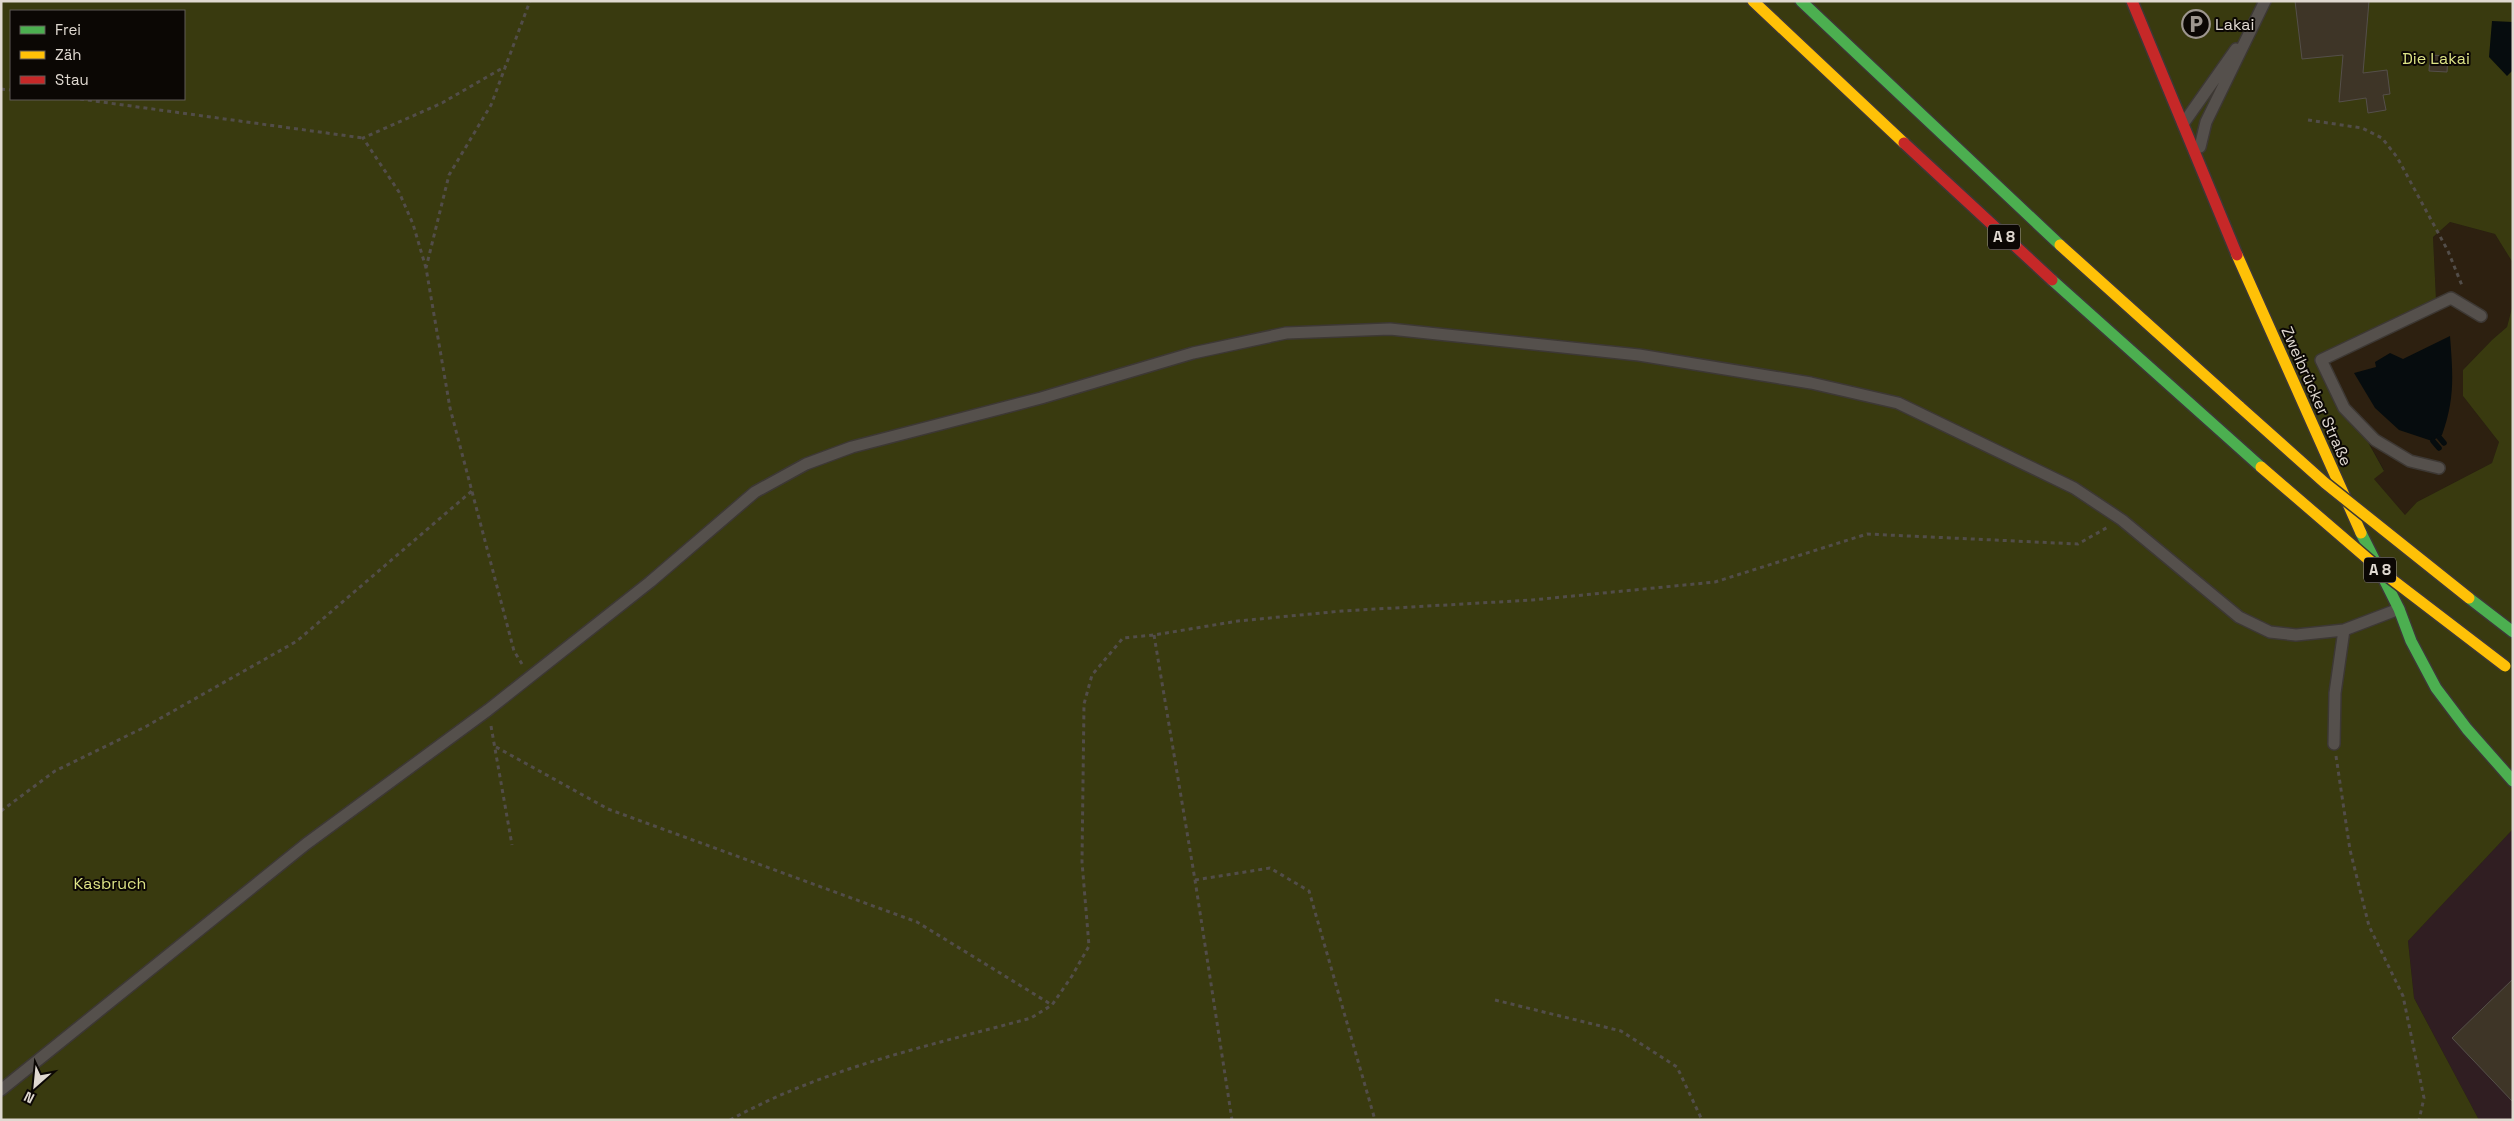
<svg xmlns="http://www.w3.org/2000/svg" width="2514" height="1121" viewBox="0 0 2514 1121" font-family="'Space Grotesk',sans-serif">
  <style>
    .commercial { fill: #301e22 }
    .built { fill: #2d2010 }
    .green { fill: #393a0f; fill-rule: evenodd }
    .water { fill: #060c0e }
    .lines { fill: none; stroke-linecap: round; stroke-linejoin: round }
    .stream { stroke: #060c0e; stroke-width: 5.5 }
    .building { fill: #3e3527; stroke: #554f4a }
    .lane-casing { stroke: #3d3834; stroke-width: 14 }
    .fast-casing { stroke: #3d3834; stroke-width: 14 }
    .slow-casing { stroke: #3d3834; stroke-width: 14 }
    .jam-casing { stroke: #3d3834; stroke-width: 14 }
    .path { stroke: #524d49; stroke-width: 3; stroke-dasharray: 4 4; stroke-linecap: butt }
    .lane { stroke: #55504c; stroke-width: 11 }
    .fast { stroke: #4caf50; stroke-width: 11 }
    .slow { stroke: #ffc107; stroke-width: 11 }
    .jam { stroke: #c62828; stroke-width: 11 }
    .slow-bridge-casing { stroke: #3d3834; stroke-width: 14; stroke-linecap: butt }
    .slow-bridge { stroke: #ffc107; stroke-width: 11 }
    .labels { text-anchor: middle; stroke-width: 4; stroke-linejoin: round; paint-order: stroke }
    .shield { fill: #0b0704; stroke: #a09a94; stroke-width: 1 }
    .shield-label { font-size: 15px; font-weight: bold; fill: #e0d9d1 }
    .poi-label { font-size: 16px; fill: #e0d9d1; stroke: #0b0704; text-anchor: start }
    .park-label { font-size: 16px; fill: #dde386; stroke: #0b0704 }
    .street-label { font-size: 16px; fill: #e0d9d1; stroke: #0b0704 }
  </style>
  <rect width="100%" height="100%" fill="#211b15"/>
  <path class="commercial" d="M2513 829V1120H2479L2414 998 2408 941Z"/>
  <path class="built" d="M2450 222 2495 234 2513 263V304L2507 327 2492 340 2463 370V396L2499 442 2492 463 2417 502 2405 515 2374 479 2384 470 2328 370 2335 348 2436 299 2433 237Z"/>
  <path class="green" d="M1 1H2513V263L2495 234 2450 222 2433 237 2436 299 2413 319 2335 348 2328 370 2384 471 2374 479 2405 515 2417 502 2492 463 2499 442 2463 396V370L2492 340 2507 327 2513 304V829L2408 941 2414 998 2479 1120H1ZM11 11H184V99H11Z"/>
  <path class="water" d="M2492 21 2513 22V70L2507 76 2489 57Z
    M2450 336C2453 375 2455 399 2442 435L2432 441 2399 430 2375 408 2354 373 2376 367 2375 362 2390 353 2403 359Z"/>
  <g class="lines">
    <path class="stream" d="M2439 437 2444 443
      M2433 441 2439 448"/>
  </g>
  <path class="building" d="M2295 1H2369L2363 73 2387 70 2390 94 2383 95 2386 110 2368 113 2366 98 2339 102 2343 55 2302 59Z
    M2430 55 2448 56 2447 72 2429 71Z
    M2513 979V1102L2452 1038Z"/>
  <g class="lines">
    <defs>
      <path id="lane" d="M2183 124 2236 49
        M2200 147 2206 122 2265 1
        M2439 468 2410 461 2375 440 2344 408 2321 360 2451 298 2481 316
        M2334 744 2335 693 2344 630
        M1 1090 306 844 488 710 650 582 755 492 806 464 852 447 1041 398 1193 353 1286 333 1390 329 1639 355 1811 383 1898 403 2074 488 2122 520 2239 617 2270 632 2296 635 2344 630 2399 609"/>
      <path id="fast" d="M1801 1 2060 245
        M2052 280 2261 467
        M2361 533 2399 609 2411 641 2436 688 2467 729 2513 781
        M2469 598 2513 632"/>
      <path id="slow" d="M1753 1 1904 143
        M2060 245 2240 407
        M2237 255 2361 533"/>
      <path id="jam" d="M2132 1 2237 255
        M1904 143 2052 280"/>
    </defs>
    <use href="#lane" class="lane-casing"/>
    <use href="#fast" class="fast-casing"/>
    <use href="#slow" class="slow-casing"/>
    <use href="#jam" class="jam-casing"/>
    <path class="path" d="M1 89 11 90
      M80 99 363 138
      M2308 120 2362 128 2382 138 2397 157 2448 251 2463 288
      M426 268 413 224 399 192 363 138 442 103 506 66
      M1154 635 1195 880 1232 1120
      M522 664 514 651 450 408 426 268 449 175 491 105 530 1
      M491 726 512 845
      M496 747 608 809 917 922 1052 1005
      M2336 756 2350 850 2369 926 2403 996 2424 1098 2419 1120
      M1 811 55 771 145 727 297 641 473 490
      M1195 880 1270 868 1309 891 1375 1120
      M1495 1000 1621 1031 1677 1067 1702 1120
      M730 1120C824 1068 928 1046 1031 1018L1052 1005 1072 976 1089 946 1082 862 1084 704 1092 675 1123 638 1154 635 1238 621 1342 611 1532 600 1715 582 1867 534 2078 544 2108 527"/>
    <use href="#lane" class="lane"/>
    <use href="#fast" class="fast"/>
    <use href="#slow" class="slow"/>
    <use href="#jam" class="jam"/>
    <defs>
      <path id="slow-bridge" d="M2240 407 2325 483 2469 598
        M2261 467 2390 578 2505 666"/>
    </defs>
    <use href="#slow-bridge" class="slow-bridge-casing"/>
    <use href="#slow-bridge" class="slow-bridge"/>
  </g>
  <defs>
    <symbol id="parking-ring" viewBox="-11 -11 22 22"><circle r="9.5" fill="#0b0704" stroke="#9d968f" stroke-width="1.5"/><path d="M-3.5-5.5H1a3.5 3.5 0 0 1 0 7H-1V5.5H-3.5ZM-1-3.4V-.6H.8a1.4 1.4 0 0 0 0-2.8Z" fill="#9d968f"/></symbol>
  </defs>
  <g fill-rule="evenodd">
    <use href="#parking-ring" x="2180" y="8" width="32" height="32"/>
  </g>
  <g class="labels">
    <g class="shield">
      <rect x="1988" y="224.5" width="32" height="25" rx="4"/>
      <rect x="2364" y="557.5" width="32" height="25" rx="4"/>
    </g>
    <g class="shield-label">
      <text x="2004" y="242">A 8</text>
      <text x="2380" y="575">A 8</text>
    </g>
    <g class="poi-label">
      <text x="2215" y="30">Lakai</text>
    </g>
    <g class="park-label">
      <text x="2436" y="64">Die Lakai</text>
      <text x="110" y="889">Kasbruch</text>
    </g>
    <g class="street-label">
      <text transform="translate(2317 396) rotate(66)" y="6">Zweibrücker Straße</text>
    </g>
  </g>
  <rect width="2514" height="1121" fill="none" stroke="#e0d9d1" stroke-width="5"/>
  <rect x="10" y="10" width="175" height="90" fill="#0b0704" stroke="#605b56"/>
  <rect x="20" y="26" width="25" height="8" fill="#4caf50" stroke="#605b56"/>
  <text x="55" y="35" font-size="15" fill="#e0d9d1">Frei</text>
  <rect x="20" y="51" width="25" height="8" fill="#ffc107" stroke="#605b56"/>
  <text x="55" y="60" font-size="15" fill="#e0d9d1">Zäh</text>
  <rect x="20" y="76" width="25" height="8" fill="#c62828" stroke="#605b56"/>
  <text x="55" y="85" font-size="15" fill="#e0d9d1">Stau</text>
  <g transform="translate(35 1086) rotate(207)" stroke="#0b0704" stroke-width="4" paint-order="stroke">
  <path d="M0-4L9 19L0 12L-9 19Z" fill="#e0d9d1"/>
  <text y="-8" font-size="14" font-weight="bold" text-anchor="middle" fill="#e0d9d1">N</text>
  </g>
</svg>
